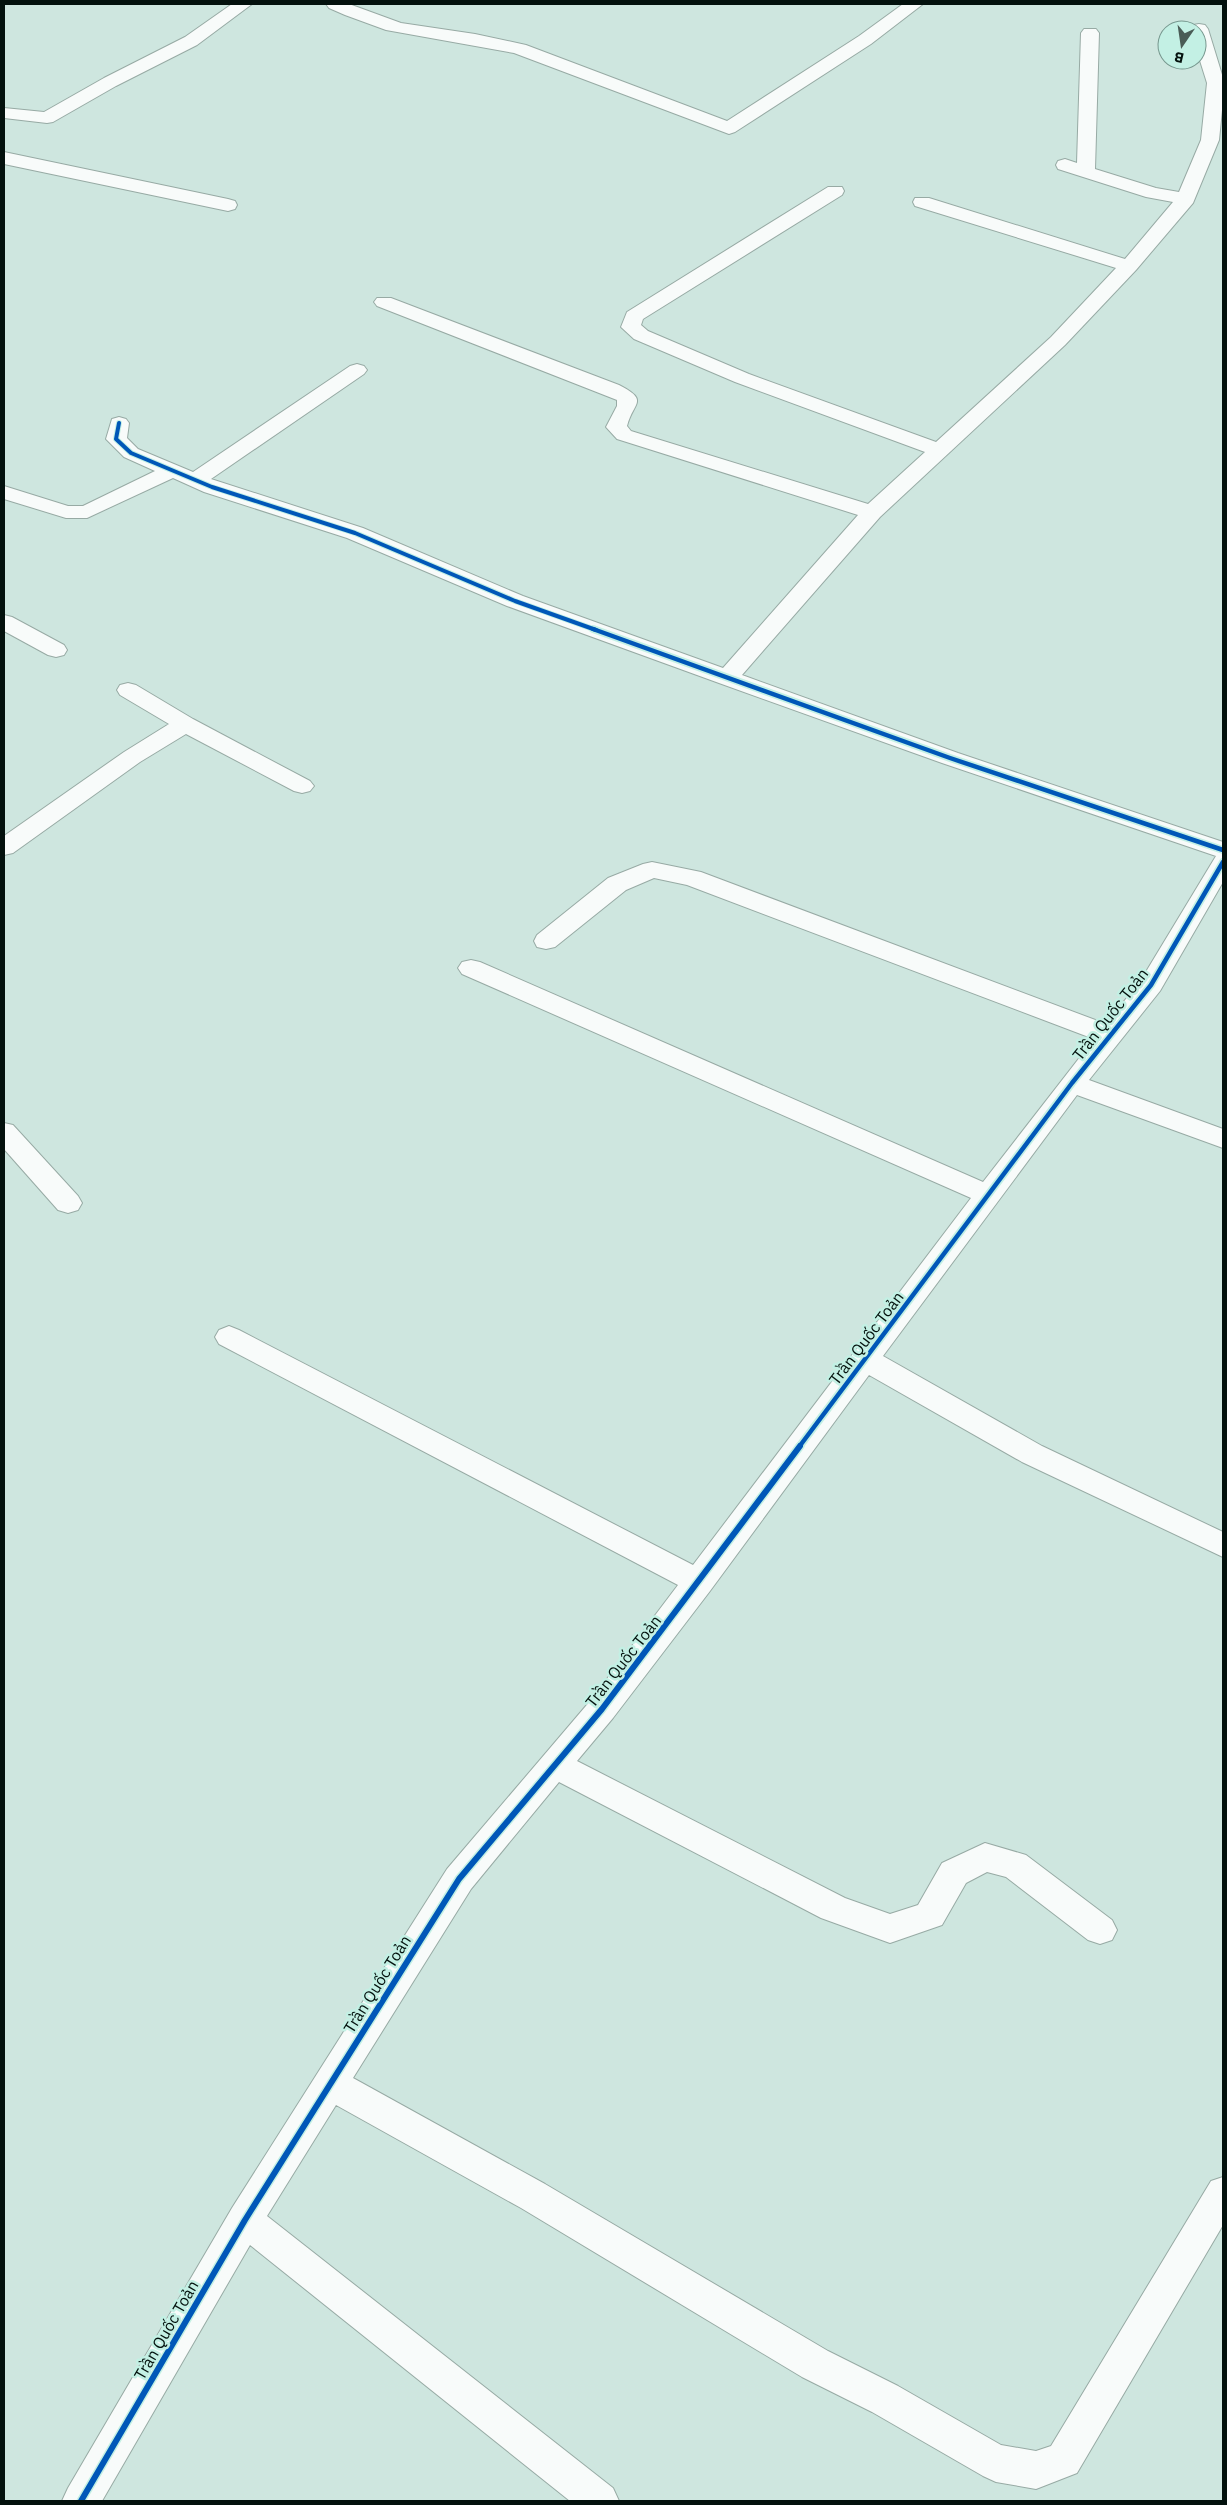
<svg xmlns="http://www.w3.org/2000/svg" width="1227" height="2505" viewBox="0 0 1227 2505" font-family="'IBM Plex Sans',sans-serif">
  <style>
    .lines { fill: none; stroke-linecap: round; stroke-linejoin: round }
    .lane-casing { stroke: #97aaa4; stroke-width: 2 }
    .street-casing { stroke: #97aaa4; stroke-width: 2 }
    .lane { fill: #f8fbfa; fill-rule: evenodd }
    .street { fill: #f8fbfa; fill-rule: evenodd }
    .cycleway-far2-casing { stroke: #c3f0e4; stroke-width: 6 }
    .cycleway-far1-casing { stroke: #c3f0e4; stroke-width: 8 }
    .cycleway-casing { stroke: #c3f0e4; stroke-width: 9 }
    .cycleway-far2 { stroke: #0057b8; stroke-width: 4 }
    .cycleway-far1 { stroke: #0057b8; stroke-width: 4.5 }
    .cycleway { stroke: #0057b8; stroke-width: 6 }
    .labels { text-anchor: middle; stroke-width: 5; stroke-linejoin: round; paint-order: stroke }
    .street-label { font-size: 16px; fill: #03110d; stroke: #c3f0e4 }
  </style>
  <rect width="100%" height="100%" fill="#cee6df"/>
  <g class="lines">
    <defs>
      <path id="lane" d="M4 152 228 199 235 201 237 205 235 209 228 211 4 164Z"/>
      <path id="street" d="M232 4H252L197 45 116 86 53 122 47 123 4 118V108L44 112 104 78 185 37Z
        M326 4H349L401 23 475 34 526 45 727 121 859 36 903 4H923L871 44 735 132 729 134 514 53 386 30 345 15 329 8Z
        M1199 24 1205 25 1208 29 1223 78V100L1219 140 1193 203 1136 270 1065 345 880 517 742 675 958 753 1223 842V882L1160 991 1089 1080 1223 1129V1148L1077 1095 883 1356 1042 1446 1223 1532V1557L1022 1462 869 1375 710 1591 613 1718 577 1761 845 1898 890 1914 918 1905 942 1863 985 1843 1026 1855 1112 1920 1117 1930 1112 1940 1100 1944 1088 1940 1006 1877 987 1872 966 1883 942 1925 890 1943 821 1918 559 1782 471 1889 353 2078 545 2184 828 2351 898 2386 1001 2445 1036 2451 1051 2446 1211 2181 1223 2177V2225L1077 2473 1036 2489 996 2482 983 2476 872 2412 802 2377 521 2208 336 2105 267 2216 613 2488 619 2501H570L250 2245 102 2501H62L68 2488 232 2208 447 1869 591 1700 678 1585 219 1344 215 1337 219 1330 229 1326 239 1330 693 1565 971 1198 462 974 458 968 462 962 471 960 480 962 983 1182 1094 1039 687 885 654 878 626 890 555 947 546 949 537 947 534 941 537 935 608 878 643 864 652 862 701 872 1106 1024 1141 980 1216 856 942 763 719 683 507 606 347 538 204 492 173 478 87 518H66L4 499V486L68 506H83L155 471 124 457 106 439 112 419 119 417 126 419 129 423 127 438 138 449 193 472 350 366 357 364 364 366 367 370 364 374 211 479 363 528 523 596 723 668 858 515 617 439 606 427 617 406V400L377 306 374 302 377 298H391L619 385C650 401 633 402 627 426L631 431 868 504 925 452 735 382 634 339 621 327 627 312 828 187H842L844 191 842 195 643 319 641 325 648 331 749 374 936 442 1051 337 1116 268 915 206 913 202 915 198H929L1125 259 1173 202 1146 197 1058 169 1056 165 1058 161 1065 159 1077 163 1081 33 1084 29H1096L1099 33 1095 169 1156 188 1179 192 1201 140 1207 83 1197 51V30L1190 29 1193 25Z
        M4 615 12 617 64 645 67 650 64 655 56 657 48 655 4 631Z
        M128 683 136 685 193 719 310 781 314 786 310 791 302 793 294 791 186 734 140 762 13 853 4 855V836L124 752 169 724 120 695 117 690 120 685Z
        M4 1123 13 1125 78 1196 82 1203 78 1210 68 1213 58 1210 4 1149Z"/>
    </defs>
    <use href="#lane" class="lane-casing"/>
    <use href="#street" class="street-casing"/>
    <use href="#lane" class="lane"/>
    <use href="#street" class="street"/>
    <defs>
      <path id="cycleway-far2" d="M119 423 116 439 131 453 212 487 355 533 515 601 596 630"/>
      <path id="cycleway-far1" d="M593 629 950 758 1223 850
        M799 1447 1072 1083 1151 985 1223 862"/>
      <path id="cycleway" d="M81 2501 245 2220 459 1879 602 1709 800 1446"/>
    </defs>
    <use href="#cycleway-far2" class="cycleway-far2-casing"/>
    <use href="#cycleway-far1" class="cycleway-far1-casing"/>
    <use href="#cycleway" class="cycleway-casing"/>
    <use href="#cycleway-far2" class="cycleway-far2"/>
    <use href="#cycleway-far1" class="cycleway-far1"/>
    <use href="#cycleway" class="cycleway"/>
  </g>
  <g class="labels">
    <g class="street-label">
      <text transform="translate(1110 1014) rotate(-52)" y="6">Trần Quốc Toản</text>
      <text transform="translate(866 1338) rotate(-53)" y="6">Trần Quốc Toản</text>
      <text transform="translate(623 1661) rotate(-52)" y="6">Trần Quốc Toản</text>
      <text transform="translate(377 1984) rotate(-58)" y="6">Trần Quốc Toản</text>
      <text transform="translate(166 2330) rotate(-60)" y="6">Trần Quốc Toản</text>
    </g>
  </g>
  <rect width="1227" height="2505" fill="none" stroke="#03110d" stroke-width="10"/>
  <g transform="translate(1182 45) rotate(193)"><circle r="24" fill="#c3f0e4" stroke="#76978e"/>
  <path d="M0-4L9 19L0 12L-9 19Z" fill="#4a5c56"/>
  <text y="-8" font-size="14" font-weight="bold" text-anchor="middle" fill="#03110d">B</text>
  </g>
</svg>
